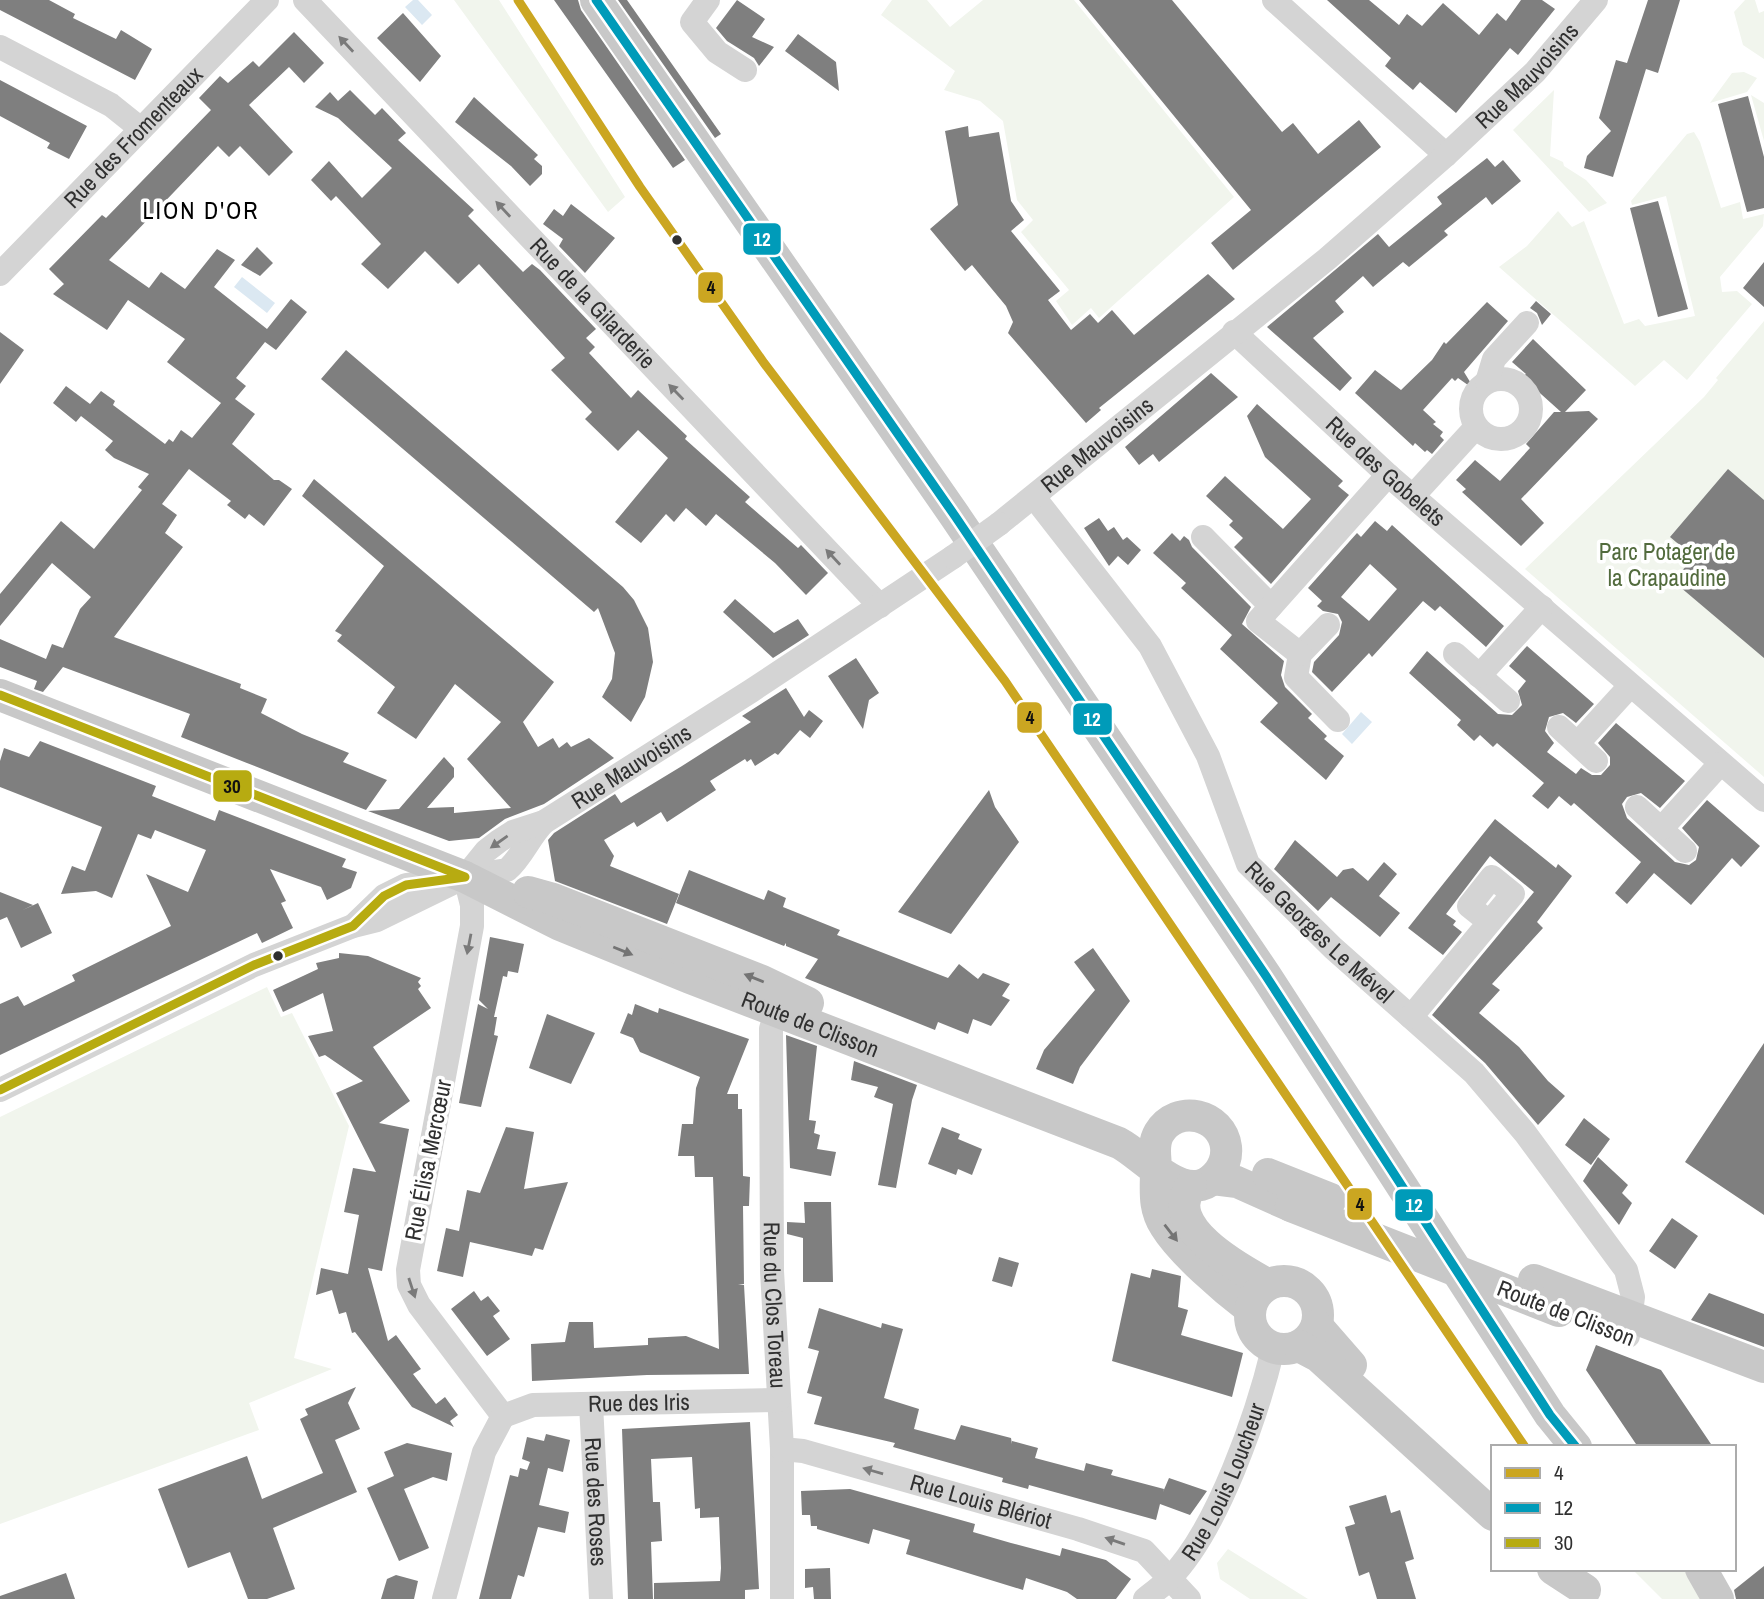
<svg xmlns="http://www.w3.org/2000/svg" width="1764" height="1599" viewBox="0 0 1764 1599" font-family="'Archivo Narrow',sans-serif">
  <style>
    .green { fill: #f1f5ed }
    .water { fill: #dbe8f2 }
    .building { fill: #7f7f7f; fill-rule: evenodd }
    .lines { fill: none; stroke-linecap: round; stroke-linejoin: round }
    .minor { stroke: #d4d4d4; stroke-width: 24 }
    .major { stroke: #c8c8c8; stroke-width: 32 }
    .minor-bridge { stroke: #d4d4d4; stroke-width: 24 }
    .major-bridge { stroke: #c8c8c8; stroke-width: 32 }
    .bus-1-casing { stroke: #fff; stroke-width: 14 }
    .bus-2-casing { stroke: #fff; stroke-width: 14 }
    .bus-3-casing { stroke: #fff; stroke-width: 14 }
    .bus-1 { stroke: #cba621; stroke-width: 9 }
    .bus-2 { stroke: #009bb9; stroke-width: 9 }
    .bus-3 { stroke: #b7ab11; stroke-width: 9 }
    .oneway { fill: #7a7a7a }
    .oneway2 { fill: #747474 }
    .bus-dot { fill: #303030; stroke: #fff; stroke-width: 2.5 }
    .labels { text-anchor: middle; stroke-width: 7; stroke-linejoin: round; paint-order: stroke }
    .street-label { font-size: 23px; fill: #303030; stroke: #fff }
    .park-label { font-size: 23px; fill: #526b3d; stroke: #fff }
    .neighbourhood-label { font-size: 24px; letter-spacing: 2px; fill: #000; stroke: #fff }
    .line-badge { stroke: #fff; stroke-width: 2.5 }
    .badge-label { font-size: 19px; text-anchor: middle; font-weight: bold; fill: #fff }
    .pale-badge-label { font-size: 19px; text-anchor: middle; font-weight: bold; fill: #111 }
  </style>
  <rect width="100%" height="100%" fill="#fff"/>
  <path class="green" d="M454 0H499L625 197 608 212Z
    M892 0H927L950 27 983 0H1074L1234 197 1099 318 1091 308 1072 325 1056 301 1069 290 1021 232 1033 220 1017 200 1003 121 980 101 944 90 955 71 881 15Z
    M1745 0H1755L1759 13 1764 11V59L1743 45 1734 12Z
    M1744 72 1757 78 1747 92 1710 103 1732 73Z
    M1554 90 1550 156 1563 162 1564 166 1586 180 1607 203 1589 212 1513 130Z
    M1751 95 1764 103V141Z
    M1694 132 1700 142 1721 208 1740 202 1743 219 1764 214 1763 226 1720 277 1722 292 1737 291 1752 304 1687 380 1664 360 1635 386 1499 267 1527 246 1558 211 1572 227 1584 221 1624 324 1639 319 1645 326 1695 316 1666 196 1632 205 1631 201 1687 134Z
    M1764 321V777L1525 569 1704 397 1718 380 1716 378Z
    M267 987 281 1017 292 1013 349 1126 294 1358 332 1369 249 1403 259 1430 0 1524V1117Z
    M1228 1549 1308 1599H1250L1220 1579 1217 1563Z
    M1632 1569H1685L1705 1599H1662Z"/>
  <path class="water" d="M413 0H418L432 15 422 25 405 7Z
    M242 277 275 303 267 313 234 287Z
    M1361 712 1372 722 1352 744 1342 734Z"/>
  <path class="building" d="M0 0H49L75 14 73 18 116 39 121 30 152 49 135 80 0 10Z
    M554 0H578L581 10 685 160 673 168Z
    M618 0H627L721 134 715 138Z
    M737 0 765 19 752 37 774 47 759 66 754 58 727 41 716 28Z
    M1079 0H1172L1282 132 1293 123 1318 154 1359 120 1381 147 1233 270 1211 243 1251 210Z
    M1327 0H1369L1399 25 1407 14 1422 26 1443 3 1479 35 1497 13 1506 21 1521 0H1542L1555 9 1518 55 1510 48 1456 113 1420 82 1413 90 1385 66 1391 58Z
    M1648 0H1680L1658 73 1646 69 1613 177 1584 168 1587 156 1611 131 1599 118 1616 60 1627 63Z
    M403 13 441 56 420 82 377 38Z
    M294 32 324 63 304 83 289 67 249 105 293 152 269 176 240 146 229 157 218 146 109 260 149 288 161 272 185 289 217 249 235 260 214 287 267 329 291 299 307 312 276 350 265 342 236 378 246 386 235 399 255 414 232 444 274 480H279L292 489 264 526 249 514 245 519 227 505 231 501 189 469 162 504 177 515 165 533 183 547 114 637 241 684 240 688 267 699 261 713 302 734 349 753 343 762 387 780 366 810 181 737 190 714 63 667 43 692 34 689 37 681 0 667V639L46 659 52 644 63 648 80 609 91 597 52 563 0 626V594L61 521 94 549 142 490 138 487 149 474 114 458 105 450 113 441 81 416 76 422 53 403 66 386 90 404 101 391 115 401 113 405 165 444 169 439 173 442 181 430 192 438 221 403 167 362 185 339 128 300 107 330 53 294 64 284 49 269 102 215 106 218 211 110 199 98 220 76 228 83 253 61 259 67Z
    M798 34 836 62 839 91 785 51Z
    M0 80 87 126 69 159 47 148 50 143 0 116Z
    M350 90 375 115 382 108 406 133 398 140 474 210 468 216 523 272 532 264 540 270 596 329 586 338 595 347 589 353 631 398 638 390 687 436 685 439 750 497 745 502 798 548 801 545 828 573 806 595 775 563 716 514 706 526 686 508 674 522 666 514 641 543 615 522 668 458 638 430 618 451 585 419 592 412 551 370 565 358 479 264 458 284 425 251 388 289 361 264 381 244 336 196 331 201 311 180 329 161 362 198 392 168 338 118 315 107 330 92 338 101Z
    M1748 96 1764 157V208L1747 212 1718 104Z
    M474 97 538 155 534 159 542 166V174L530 186 511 166 455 122Z
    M968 126 969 137 999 132 1011 201 1024 220 1011 231 1060 291 1048 300 1071 330 1090 314 1098 323 1112 310 1134 335 1208 274 1235 299 1099 408 1101 410 1086 423 1008 333 1013 322 1006 306 972 265 965 271 930 229 958 205 945 131Z
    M1487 158 1495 167 1503 160 1521 181 1492 205 1486 197 1444 231 1448 235 1409 267 1403 262 1373 287 1363 276 1335 301 1344 312 1313 338 1352 378 1340 391 1267 327 1378 234 1389 247 1442 204 1437 197Z
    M1658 201 1688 309 1658 317 1630 208Z
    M571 204 615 238 585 273 559 246 563 239 543 224 554 209 563 216Z
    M257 247 273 263 260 276 241 265Z
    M1764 262V307L1743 288Z
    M1536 301 1551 314 1542 325 1537 313 1530 308Z
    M1487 302 1508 321 1464 372 1475 390 1458 378 1455 381 1452 378 1423 410 1436 422 1433 424 1443 432 1440 436 1444 440 1432 454 1427 450 1425 452 1415 443 1413 446 1355 393 1375 370 1401 390 1432 360 1444 342 1446 344Z
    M0 332 24 350 0 384Z
    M1533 339 1586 390 1565 412 1589 411 1598 419 1521 499 1544 523 1521 546 1462 492 1466 489 1456 480 1475 460 1500 481 1530 448 1526 444 1554 412H1561L1522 377 1526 374 1512 362Z
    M346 350 623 587 634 600 648 628 653 662 645 697 631 722 602 697 612 679 615 653 598 608 594 612 321 379Z
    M1211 373 1238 397 1159 462 1153 454 1139 465 1125 447Z
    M1257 404 1343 481 1338 486 1349 495 1271 584 1234 547 1243 538 1229 525 1233 521 1206 496 1225 476 1283 529 1311 499 1265 457 1247 416Z
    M1728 469 1764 500V658L1673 581 1694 557 1670 537Z
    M314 479 554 682 523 722 538 747 553 738 559 748 567 742 571 747 589 738 614 758 544 804 505 819 479 838 449 841 368 811 399 809 444 757 454 768V777L427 808 454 807V813L511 808 467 759 501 722 455 684 416 739 377 713 395 687 337 641 342 635 335 631 384 566 302 496Z
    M1099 518 1108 531 1114 527 1123 540 1127 537 1141 550 1128 565 1118 556 1109 566 1084 528Z
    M1375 521 1387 531 1392 525 1504 626 1486 647 1440 606 1435 611 1423 601 1372 657 1369 653 1332 692 1312 672 1314 662 1339 635 1342 622 1338 614 1323 611 1317 606 1322 601 1308 588 1357 533 1361 537ZM1370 564 1397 589 1369 621 1341 597Z
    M1172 533 1180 541 1184 536 1189 540 1192 547 1251 607 1242 624 1284 661 1281 675 1285 687 1312 714 1308 718 1327 736 1324 739 1344 756 1326 780 1260 722 1278 703 1220 649 1232 635 1181 588 1186 583 1153 553Z
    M735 599 774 633 798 619 809 635 773 658 723 612Z
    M1527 646 1594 704 1576 723 1563 713 1549 717 1545 731 1554 743 1547 752 1576 774 1581 768 1592 775H1601L1610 765V757L1598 743 1616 723 1685 781 1660 808 1641 793 1627 797 1622 804 1627 818 1675 862 1689 865 1696 860 1699 847 1682 828 1707 800 1760 846 1741 867 1732 858 1691 905 1654 873 1627 904 1615 893 1641 862 1574 803 1571 806 1559 796 1548 809 1532 796 1544 783 1497 743 1493 747 1480 735 1474 741 1457 725 1461 720 1409 673 1427 651 1498 714 1512 715 1522 705 1518 691 1526 681 1509 666Z
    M856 658 879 693 869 700 863 729 828 676Z
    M786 688 804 717 809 710 823 721 810 738 800 730 778 755 775 753 755 766 751 759 747 762 745 759 710 781 716 790 667 822 661 812 637 827 634 822 604 840 614 856 610 866 679 894 667 924 555 881 548 840 554 833 615 794 621 803 682 766 751 722 742 716Z
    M40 741 156 786 152 796 215 821 219 810 346 859 342 867 357 872 351 888 327 900 321 887 270 869 286 901 281 903 293 928 262 943 257 933 0 1055V1004L18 996 24 1006 75 981 72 975 171 926 146 874 188 892 206 850 155 830 151 839 138 834 112 898 96 891 61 894 72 866 85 871 102 827 0 787V761L4 748 29 757Z
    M989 790 995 807 1019 842 951 934 898 912Z
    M1495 819 1556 868 1558 864 1572 876 1537 922 1543 928 1492 984 1500 990 1479 1013 1519 1047 1548 1081 1565 1096 1538 1125 1485 1063 1432 1015 1534 892 1490 856 1446 914 1456 921 1453 925 1462 932 1443 955 1408 928Z
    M1295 840 1337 877 1343 870 1353 868 1368 881 1384 862 1397 874 1379 896 1400 913 1380 937 1331 897 1318 911 1274 869Z
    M689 870 764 900 768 890 786 898 783 907 840 930 837 935 948 978 959 964 978 979 983 973 1010 984 1002 996 1010 1000 991 1026 973 1019 968 1034 938 1022 935 1030 805 978 818 959 786 946V943L784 946 676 903Z
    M0 892 33 905 23 910 38 903 52 933 21 948 7 917 0 920Z
    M490 937 524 944 518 973 508 971 507 977 503 976 494 1017H497L494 1035 498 1036 481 1107 459 1103 478 1004 488 1009 479 1000Z
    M1093 948 1130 1001 1080 1067 1073 1084 1036 1069 1044 1050 1095 990 1074 962Z
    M339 953 368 956 421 978 418 982 421 986 418 989 431 1008 373 1047 410 1101 379 1123 409 1129 382 1271 368 1268 388 1341 396 1335 421 1369 413 1374 436 1404 445 1397 458 1415 450 1421 454 1427 412 1407 355 1332 352 1333 346 1312 339 1314 332 1290 316 1295 321 1268 348 1274 359 1215 344 1212 353 1168 376 1172 336 1093 363 1081 325 1055 319 1057 308 1036 333 1031 323 993 283 1012 273 990 318 969 316 963 339 958Z
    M635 1004 658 1013 659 1008 749 1039 727 1094H738V1109H742L743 1176 750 1177 749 1206H743L744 1284H738L744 1285 749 1374 647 1375 532 1381 531 1344 565 1342 569 1322H593L594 1348 648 1345V1338L686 1336 719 1349 713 1177H695L694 1156H678L682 1124H693L696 1088 700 1077 640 1052 633 1038 620 1033 628 1013 632 1015Z
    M547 1014 595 1033 571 1084 529 1068Z
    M786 1035 817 1046 809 1120 816 1121 814 1133 820 1135 817 1149 836 1152 831 1176 790 1168Z
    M1764 1043V1215L1685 1162Z
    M854 1061 917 1085 912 1100 896 1188 878 1185 893 1104 874 1097 878 1087 851 1080Z
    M1584 1118 1610 1139 1591 1165 1565 1145Z
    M506 1127 534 1132 524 1189 568 1182 543 1250 535 1248 532 1256 470 1242 463 1277 437 1271 446 1228 459 1231 467 1190 480 1193Z
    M942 1127 960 1134 958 1139 982 1149 972 1175 958 1169 956 1175 928 1164Z
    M1598 1157 1628 1185 1622 1193 1632 1203 1619 1225 1583 1181Z
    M804 1202H831L833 1282H803V1238L787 1234V1222L805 1223Z
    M1672 1218 1698 1236 1675 1269 1649 1251Z
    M999 1257 1019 1263 1012 1287 992 1281Z
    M1152 1269 1181 1276 1178 1307 1188 1310 1181 1335 1243 1353 1232 1397 1112 1361 1131 1273 1150 1278Z
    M474 1291 481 1301 488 1296 500 1311 493 1316 510 1339 487 1356 451 1309Z
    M1709 1293 1764 1314V1347L1691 1320Z
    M819 1308 881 1328 882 1323 903 1329 884 1398 919 1409 914 1429 955 1440 961 1425 1011 1438 1012 1444V1441L1038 1448 1035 1458 1084 1471 1086 1463 1101 1467 1113 1470 1111 1475 1164 1489 1163 1492 1169 1478 1207 1491 1190 1515 1160 1504 1156 1520 1029 1485 1028 1489 1002 1482 1003 1478 893 1447 895 1443 814 1424 822 1397 807 1393 819 1351 808 1348Z
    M1596 1345 1661 1370 1713 1447H1638L1586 1370Z
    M356 1387 348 1403 360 1429 335 1440 357 1492 273 1528 295 1589 267 1599H248L230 1552 188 1568 158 1489 247 1456 262 1499 323 1473 300 1419 308 1415 305 1409Z
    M750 1422 759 1589 745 1590V1599H654V1583L720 1581 721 1568 719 1517 700 1518V1508L695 1509 692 1457 651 1459 653 1502H660L662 1541 651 1542 653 1599H628L622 1429Z
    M546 1434 570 1440 563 1472 548 1468 539 1505 569 1512 565 1533 538 1527 524 1577 518 1575 511 1599H479L510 1475 518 1477 520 1468 527 1470 530 1462 522 1459 527 1437 544 1441Z
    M407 1443 452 1453 447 1481 433 1477 404 1489 429 1548 399 1561 367 1488 394 1476 384 1452Z
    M850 1489 975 1524 973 1532 1011 1543 1060 1556 1062 1548 1106 1560 1131 1579 1116 1599H1077L1067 1592 1026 1578 1023 1590 906 1554 910 1540 873 1529 869 1544 817 1529V1526H811L810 1515H802L801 1491Z
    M1386 1495 1391 1513 1400 1510 1414 1559 1405 1562 1416 1599H1377L1369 1572 1359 1576 1345 1527 1355 1524 1349 1506Z
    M1764 1566V1599H1736L1734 1590Z
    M830 1568 831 1599H814L813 1587 805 1588V1569Z
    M66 1573 75 1599H0V1596Z
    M396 1575 418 1581 414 1599H381L387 1579Z"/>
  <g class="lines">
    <g class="minor">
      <path id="s1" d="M305 0 880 606"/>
      <path d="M708 0 692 22 717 52 745 70"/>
      <path d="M1274 0 1446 155"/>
      <path d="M0 47 111 105 141 129"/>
      <path id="s2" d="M0 274 267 0"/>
      <path id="s3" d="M1234 332 1388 475 1764 800"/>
      <circle cx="1501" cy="409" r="30"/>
      <path d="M1487 382 1494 359 1527 323"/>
      <path d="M1413 496 1476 427"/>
      <path id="s4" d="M1034 497 1150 646 1208 756 1248 864 1333 948 1474 1073 1525 1133 1626 1270 1633 1297 1628 1336"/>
      <path id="s5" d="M999 524 1327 259 1446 155 1535 72 1596 0"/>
      <path d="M1203 537 1271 606"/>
      <path d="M1328 625 1300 654 1296 677 1338 720"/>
      <path d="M1300 654 1258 621 1388 475"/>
      <path d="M1455 654 1508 701"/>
      <path d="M1479 676 1542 607"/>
      <path d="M1559 727 1596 761"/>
      <path d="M1578 743 1630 686"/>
      <path d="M1637 807 1685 851"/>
      <path d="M1662 828 1720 764"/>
      <path d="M465 877 472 905V926L408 1270 409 1285 419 1305 503 1416"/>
      <path id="s6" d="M353 926 384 896 406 885 507 870C523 856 529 837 544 822L751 691 953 557"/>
      <path id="s7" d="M776 1012 771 1029 772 1271 782 1449V1599"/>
      <path d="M1411 1017 1513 894 1492 877 1469 906 1489 922"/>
      <path d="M0 1090 254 965 353 926 377 920 465 877 486 851 499 841 513 832 544 822"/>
      <path id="s8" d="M591 1404 601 1599"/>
      <path id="s9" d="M503 1416 533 1405 778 1400"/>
      <path id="s10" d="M782 1449 803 1451 1078 1529 1144 1551 1189 1599"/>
      <path d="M444 1599 484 1452 503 1416"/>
      <path id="s11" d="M1145 1599C1153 1592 1163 1586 1170 1578 1218 1529 1257 1415 1273 1349"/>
    </g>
    <g class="major">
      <path d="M596 0 955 516 1266 976 1550 1415 1576 1447"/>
      <path id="s12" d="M0 695 465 877 560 925 690 978 1119 1143C1147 1158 1189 1211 1219 1172 1224 1165 1227 1156 1226 1147 1222 1114 1177 1103 1159 1133 1152 1145 1156 1157 1156 1169 1156 1191 1153 1207 1165 1226 1181 1252 1224 1289 1249 1308"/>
      <path d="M528 892 553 899 762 981 808 1003"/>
      <path d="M1213 1179 1237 1182 1291 1206"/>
      <path d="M1191 1186C1161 1226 1238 1268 1267 1284"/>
      <path d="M1534 1280 1764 1367"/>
      <circle cx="1284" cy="1315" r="34"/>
      <path d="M1317 1326 1351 1365"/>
      <path d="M1299 1346 1318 1356 1493 1515"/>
      <path d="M1553 1569 1585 1590"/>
      <path d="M1701 1569 1718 1599"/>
    </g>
    <path class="minor-bridge" d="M953 557 999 524"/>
    <path class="major-bridge" d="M1268 1174 1331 1199
      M1291 1206 1559 1311"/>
    <defs>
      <path id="bus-1" d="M518 0 640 187 764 363 1005 681 1525 1447"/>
      <path id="bus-2" d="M596 0 955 516 1266 976 1550 1415 1576 1447"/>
      <path id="bus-3" d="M0 695 465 877
        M0 1090 254 965 353 926 384 896 406 885 465 877"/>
    </defs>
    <use href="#bus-1" class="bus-1-casing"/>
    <use href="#bus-2" class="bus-2-casing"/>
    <use href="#bus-3" class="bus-3-casing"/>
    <use href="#bus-1" class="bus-1"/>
    <use href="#bus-2" class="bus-2"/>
    <use href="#bus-3" class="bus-3"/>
  </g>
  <defs><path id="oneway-solid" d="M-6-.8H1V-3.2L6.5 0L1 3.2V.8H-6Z" transform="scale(1.75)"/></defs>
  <g class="oneway">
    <use href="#oneway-solid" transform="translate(346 44) rotate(-133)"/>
    <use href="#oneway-solid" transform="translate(503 209) rotate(-133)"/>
    <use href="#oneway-solid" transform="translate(676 392) rotate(-134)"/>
    <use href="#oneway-solid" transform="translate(833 557) rotate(-133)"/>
    <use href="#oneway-solid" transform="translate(499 842) rotate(145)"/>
    <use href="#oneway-solid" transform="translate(469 944) rotate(101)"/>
    <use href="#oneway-solid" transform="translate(412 1288) rotate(72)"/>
    <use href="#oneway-solid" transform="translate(873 1471) rotate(-164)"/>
    <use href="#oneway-solid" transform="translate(1115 1541) rotate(-161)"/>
  </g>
  <g class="oneway2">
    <use href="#oneway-solid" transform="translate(623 951) rotate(22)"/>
    <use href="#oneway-solid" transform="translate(754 978) rotate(-158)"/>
    <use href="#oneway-solid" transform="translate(1171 1233) rotate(52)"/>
  </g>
  <g class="bus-dot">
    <circle cx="677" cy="240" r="6"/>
    <circle cx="278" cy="956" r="6"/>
  </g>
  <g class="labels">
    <g class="street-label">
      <text dy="8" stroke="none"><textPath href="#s5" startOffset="693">Rue Mauvoisins</textPath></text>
      <text dy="8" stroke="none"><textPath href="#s2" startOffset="191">Rue des Fromenteaux</textPath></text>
      <text dy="8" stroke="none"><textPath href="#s1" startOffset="418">Rue de la Gilarderie</textPath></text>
      <text dy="8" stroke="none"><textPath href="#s5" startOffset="126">Rue Mauvoisins</textPath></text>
      <text dy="8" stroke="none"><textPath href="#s3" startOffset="206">Rue des Gobelets</textPath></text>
      <text dy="8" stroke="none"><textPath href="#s6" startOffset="334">Rue Mauvoisins</textPath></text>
      <text dy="8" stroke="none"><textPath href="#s4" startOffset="527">Rue Georges Le Mével</textPath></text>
      <text dy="8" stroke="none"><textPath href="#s12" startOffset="875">Route de Clisson</textPath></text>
      <text transform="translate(428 1160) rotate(-79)" y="8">Rue Élisa Mercœur</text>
      <text dy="8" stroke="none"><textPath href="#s7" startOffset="294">Rue du Clos Toreau</textPath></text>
      <text transform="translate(1566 1313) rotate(21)" y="8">Route de Clisson</text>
      <text dy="8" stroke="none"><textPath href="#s9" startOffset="138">Rue des Iris</textPath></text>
      <text dy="8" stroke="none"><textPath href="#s11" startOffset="144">Rue Louis Loucheur</textPath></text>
      <text dy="8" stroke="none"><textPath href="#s8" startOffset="98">Rue des Roses</textPath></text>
      <text dy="8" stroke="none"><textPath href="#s10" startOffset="206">Rue Louis Blériot</textPath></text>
    </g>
    <g class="park-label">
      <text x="1667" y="560">Parc Potager de<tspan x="1667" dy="26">la Crapaudine</tspan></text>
    </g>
    <g class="neighbourhood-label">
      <text x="201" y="219">LION D'OR</text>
    </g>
  </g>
  <g class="line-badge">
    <rect x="742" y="222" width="40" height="34" rx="7" fill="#009bb9"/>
    <rect x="697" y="271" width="27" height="33" rx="7" fill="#cba621"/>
    <rect x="1016" y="701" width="27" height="33" rx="7" fill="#cba621"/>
    <rect x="1072" y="702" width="41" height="34" rx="7" fill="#009bb9"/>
    <rect x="212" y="769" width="41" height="34" rx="7" fill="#b7ab11"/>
    <rect x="1346" y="1187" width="27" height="34" rx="7" fill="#cba621"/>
    <rect x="1394" y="1188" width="40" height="34" rx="7" fill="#009bb9"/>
  </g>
  <g class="badge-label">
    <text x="762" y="246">12</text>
    <text x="1092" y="726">12</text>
    <text x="1414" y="1212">12</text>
  </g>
  <g class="pale-badge-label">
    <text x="711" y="294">4</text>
    <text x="1030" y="724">4</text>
    <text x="232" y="793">30</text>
    <text x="1360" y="1211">4</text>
  </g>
  <rect x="1491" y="1445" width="245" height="126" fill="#ffffff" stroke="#acacac" stroke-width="2"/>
  <rect x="1505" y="1468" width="35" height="10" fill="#cba621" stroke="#acacac" stroke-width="2"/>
  <text x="1554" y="1480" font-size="21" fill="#303030">4</text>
  <rect x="1505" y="1503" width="35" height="10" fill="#009bb9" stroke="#acacac" stroke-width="2"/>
  <text x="1554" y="1515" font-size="21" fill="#303030">12</text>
  <rect x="1505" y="1538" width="35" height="10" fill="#b7ab11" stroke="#acacac" stroke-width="2"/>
  <text x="1554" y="1550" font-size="21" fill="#303030">30</text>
</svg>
